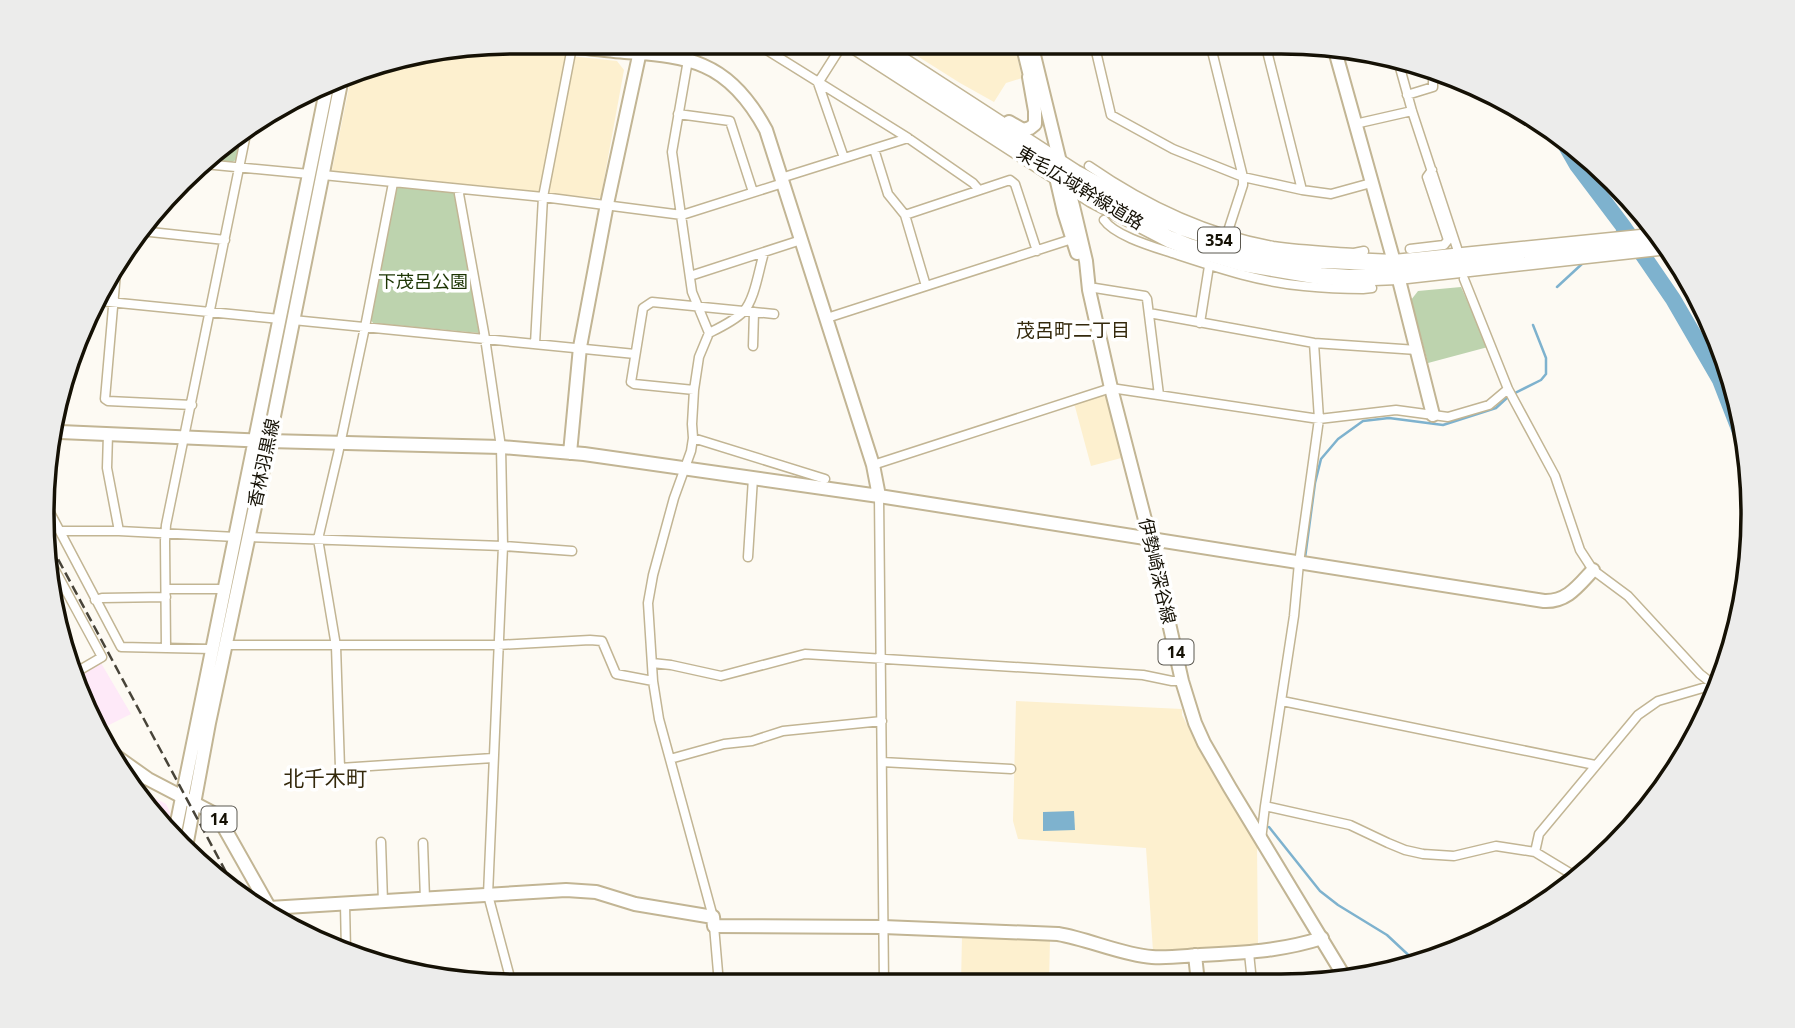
<svg xmlns="http://www.w3.org/2000/svg" width="1795" height="1028" viewBox="0 0 1795 1028" font-family="'Noto Sans','Noto Sans JP',sans-serif">
  <style>
    .built { fill: #fdf0cf }
    .industrial { fill: #fee9f8 }
    .green { fill: #bdd3ae }
    .water { fill: #7eb2ce }
    .lines { fill: none; stroke-linecap: round; stroke-linejoin: round }
    .stream { stroke: #7eb2ce; stroke-width: 2.5 }
    .river { stroke: #7eb2ce; stroke-width: 16 }
    .street-casing { stroke: #c2b594; stroke-width: 11 }
    .secondary-casing { stroke: #c2b594; stroke-width: 16 }
    .primary-casing { stroke: #c2b594; stroke-width: 16 }
    .highway-casing { stroke: #c2b594; stroke-width: 19 }
    .street { stroke: #fff; stroke-width: 8 }
    .secondary { stroke: #fff; stroke-width: 12 }
    .primary { stroke: #fff; stroke-width: 12 }
    .highway { stroke: #fff; stroke-width: 16 }
    .rail { stroke: #484439; stroke-width: 2.5; stroke-dasharray: 10 5; stroke-linecap: butt }
    .labels { text-anchor: middle; stroke-width: 7; stroke-linejoin: round; paint-order: stroke }
    .shield { fill: #fff; stroke: #5b5850; stroke-width: 2 }
    .shield-label { font-size: 16px; font-weight: bold; fill: #151105 }
    .street-label { font-size: 18px; fill: #151105; stroke: #fff }
    .park-label { font-size: 18px; fill: #1c3403; stroke: #fff }
    .neighbourhood-label { font-size: 19px; fill: #34290c; stroke: #fff }
    .quarter-label { font-size: 21px; fill: #34290c; stroke: #fff }
    .rim { fill: none; stroke: #151105; stroke-width: 3.5 }
  </style>
  <rect width="100%" height="100%" fill="#fdfaf3"/>
  <path class="built" d="M895 42 1014 43 1022 78 1006 83 994 102 960 83Z
    M486 47 617 61 624 70 601 196 599 198 335 174 332 170 352 73 363 67Z
    M1101 394 1110 399 1125 457 1091 466 1074 403Z
    M1016 701 1182 709V715L1206 762 1257 845 1258 945 1153 951 1146 848 1018 839 1013 821Z
    M962 936 1050 940 1049 983H961Z"/>
  <path class="industrial" d="M101 663 131 714 103 728 78 694 74 677Z
    M136 788 166 804 171 814 167 832 159 825Z"/>
  <path class="green" d="M242 131 236 160 232 162 208 160 227 139Z
    M398 187 455 192 457 195 479 333 373 323 370 319 396 190Z
    M1461 287 1488 347 1428 363 1411 300 1418 291Z"/>
  <path class="water" d="M1074 811 1075 830 1043 831V812Z"/>
  <g class="lines">
    <path class="stream" d="M1613 235 1623 226
      M1557 287 1583 263
      M1305 558 1315 483 1321 459 1338 439 1363 421 1389 418 1443 425 1496 408 1509 396 1541 380 1546 374V358L1533 325
      M1269 827 1320 891 1338 905 1387 935 1418 964"/>
    <path class="river" d="M1561 137 1577 165 1623 226 1673 299 1720 380 1746 447"/>
    <defs>
      <path id="street" d="M693 42 688 60 672 152 692 292 709 333 699 357 694 390 692 424 693 438 691 451 674 498 653 575 648 603 653 681 659 719 713 917
        M754 42 908 138 973 183 979 190
        M1094 43 1111 115 1173 149 1243 177 1302 190 1331 194 1371 183
        M1210 43 1243 177V185L1227 234
        M1265 43 1302 190
        M1397 57 1412 111 1457 248
        M818 83 844 158
        M818 83 844 42
        M1407 95 1433 87V70
        M678 114 730 121 753 192
        M1355 124 1412 111
        M874 149 888 194 905 215 926 286
        M204 164 309 174
        M1089 166C1144 204 1207 234 1273 246 1300 250 1327 251 1354 253L1364 251
        M323 175 543 197 682 215 783 183
        M781 178 908 138
        M393 183 365 327 338 454 318 539 336 646 340 768 493 758
        M460 189 459 194 485 338 501 447 503 546 488 895 512 985
        M905 215 1010 180 1015 184 1037 251
        M1104 220C1115 236 1154 247 1172 253 1215 267 1258 282 1304 286 1323 288 1343 289 1363 289L1372 288
        M141 231 225 240
        M1410 249 1444 245 1448 240 1427 177 1432 170
        M117 261 105 399 108 401 192 405
        M690 276 801 240
        M1464 279 1508 389 1555 476 1580 550 1593 570 1628 596 1700 674 1718 688
        M1089 290 1095 288 1145 296 1147 299 1159 395
        M99 301 280 319
        M1149 313 1314 343 1417 350
        M827 318 1072 239
        M293 320 635 354
        M1200 323 1209 266
        M709 333C721 327 734 321 743 312 755 300 759 268 764 253
        M535 344 543 197 572 47
        M753 346 754 312
        M694 390 634 384 631 382 643 308 652 302 774 314
        M108 434 107 468 119 531
        M693 438 825 479
        M873 465 1111 388 1319 419 1396 410 1448 417 1489 405 1508 389
        M879 496 884 984
        M47 507 121 647 212 649
        M60 531H119L236 537
        M249 537 503 546 572 551
        M44 550 102 657 73 674
        M748 557 753 478
        M166 589H225
        M95 600 102 598 166 597
        M226 645H498L590 640 602 641 616 674 653 681
        M166 648 165 541 166 525 247 129
        M652 663 671 665 721 676 805 654 1143 675 1172 681H1182
        M1282 701 1595 765
        M670 759 724 744 752 741 783 731 882 721
        M882 762 1011 769
        M1265 806 1350 825 1388 843 1405 850 1423 854 1454 856 1496 846 1535 852 1578 878
        M1261 840 1265 806 1294 616 1299 563 1319 419 1314 343
        M381 842 383 902
        M423 843 425 899
        M1535 852 1539 834 1638 715 1658 701 1713 685
        M345 904 346 951
        M714 926 719 984
        M1249 953 1252 982"/>
      <path id="secondary" d="M529 42C561 45 593 49 625 52 651 54 680 55 704 66 732 78 752 104 766 130L873 465 879 496
        M1022 43 1032 84
        M1031 43 1060 162
        M1334 47 1398 276 1433 415
        M1009 122 1023 130 1030 128 1035 124V111L1029 77
        M54 429 60 432 269 441 501 447 584 454 879 496 1544 601C1567 602 1578 586 1593 570
        M570 453 580 347 607 204 642 42
        M174 837 327 86
        M186 847 209 723 269 441 342 78
        M269 908 566 890 596 892 635 904 713 917 714 926 883 927 1058 934C1088 939 1123 955 1152 957 1168 958 1184 956 1200 955 1242 953 1282 951 1322 938
        M1195 955 1198 983"/>
      <path id="primary" d="M1055 173 1064 212 1077 253
        M1065 178 1073 206 1086 261 1089 290 1111 388 1150 539 1182 681 1195 723 1204 743 1230 788 1347 981
        M117 757 148 779 215 814 221 822 278 923"/>
      <path id="highway" d="M849 42 1092 199 1169 239 1189 247 1243 263 1320 276 1349 278 1398 276 1668 246
        M873 42 1075 173 1150 213 1182 227 1226 242 1252 249 1306 259 1394 263 1661 236"/>
    </defs>
    <use href="#street" class="street-casing"/>
    <use href="#secondary" class="secondary-casing"/>
    <use href="#primary" class="primary-casing"/>
    <use href="#highway" class="highway-casing"/>
    <use href="#street" class="street"/>
    <use href="#secondary" class="secondary"/>
    <use href="#primary" class="primary"/>
    <use href="#highway" class="highway"/>
    <path class="rail" d="M44 533 234 887"/>
  </g>
  <g class="labels">
    <g class="shield">
      <rect x="1198" y="227.5" width="42" height="25" rx="5"/>
      <rect x="1158.5" y="639.5" width="35" height="25" rx="5"/>
      <rect x="201.5" y="806.5" width="35" height="25" rx="5"/>
    </g>
    <g class="shield-label">
      <text x="1219" y="246">354</text>
      <text x="1176" y="658">14</text>
      <text x="219" y="825">14</text>
    </g>
    <g class="street-label">
      <text transform="translate(1080 188) rotate(31)" y="6">東毛広域幹線道路</text>
      <text transform="translate(264 463) rotate(-78)" y="6">香林羽黒線</text>
      <text transform="translate(1157 571) rotate(77)" y="6">伊勢崎深谷線</text>
    </g>
    <g class="park-label">
      <text x="423" y="288">下茂呂公園</text>
    </g>
    <g class="neighbourhood-label">
      <text x="1073" y="337">茂呂町二丁目</text>
    </g>
    <g class="quarter-label">
      <text x="325" y="786">北千木町</text>
    </g>
  </g>
  <path d="M0 0H1795V1028H0ZM514 54H1281A460 460 0 0 1 1741 514V514A460 460 0 0 1 1281 974H514A460 460 0 0 1 54 514V514A460 460 0 0 1 514 54Z" fill="#ececeb" fill-rule="evenodd"/>
  <path class="rim" d="M514 54H1281A460 460 0 0 1 1741 514V514A460 460 0 0 1 1281 974H514A460 460 0 0 1 54 514V514A460 460 0 0 1 514 54Z"/>
</svg>
